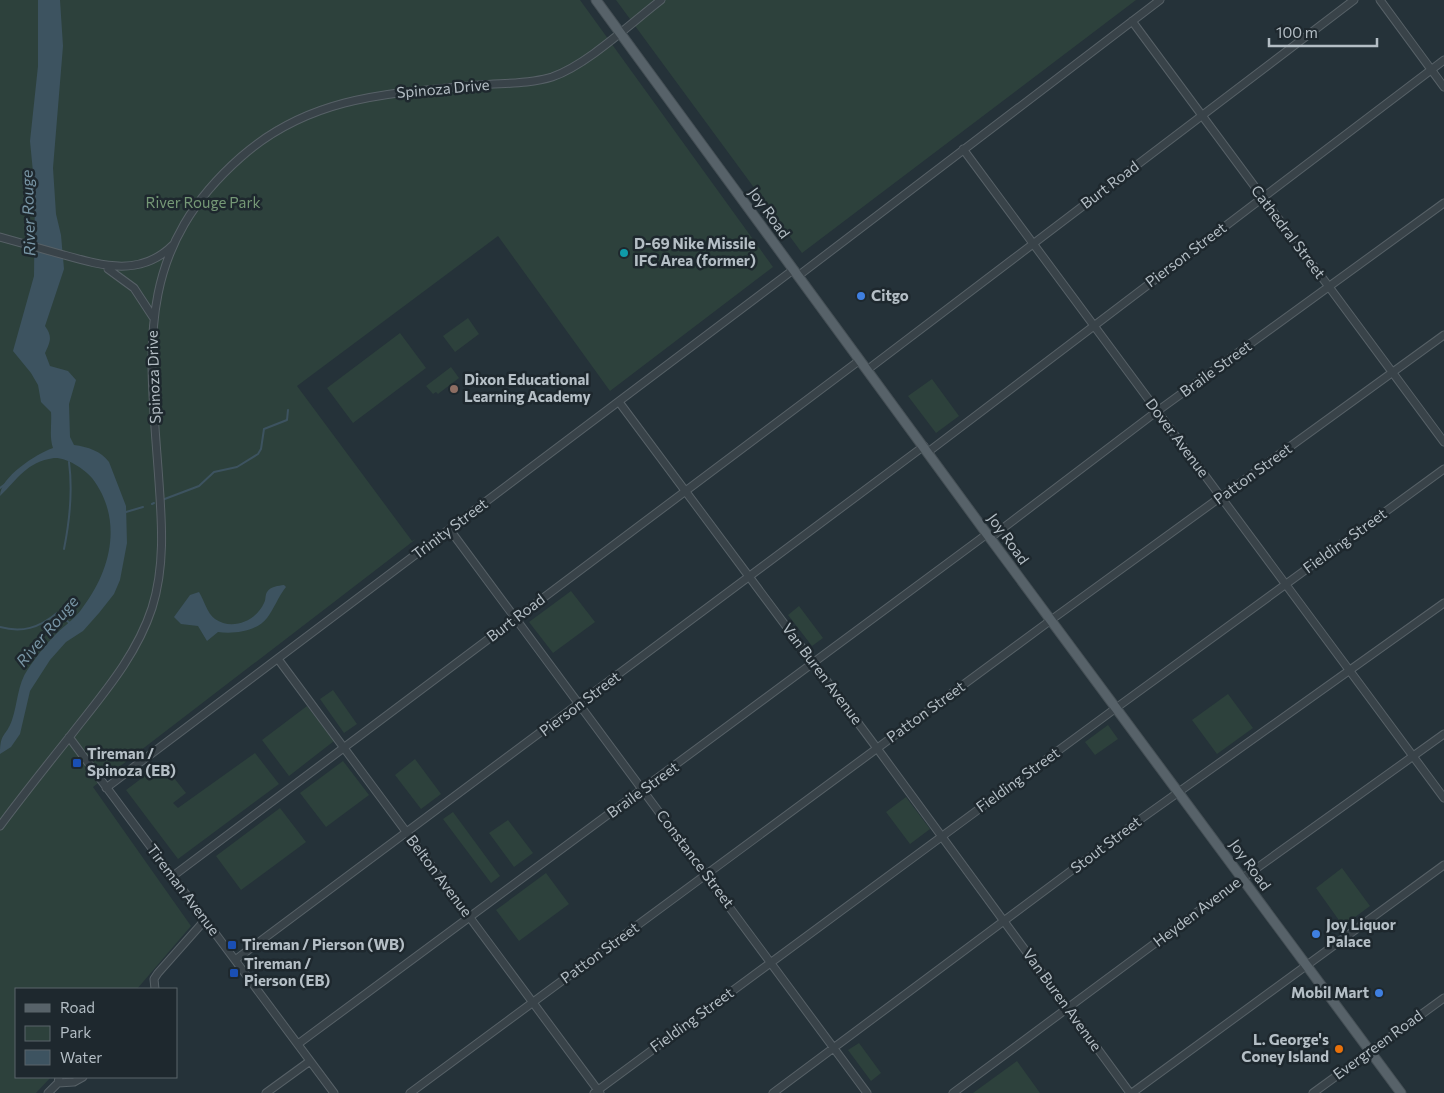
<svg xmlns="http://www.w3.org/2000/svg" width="1444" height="1093" viewBox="0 0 1444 1093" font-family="Commissioner,sans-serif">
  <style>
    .green { fill: #2d413c }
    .water { fill: #3d5360 }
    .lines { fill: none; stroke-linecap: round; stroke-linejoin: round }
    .stream { stroke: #3d5360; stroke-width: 2 }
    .minor-casing { stroke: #576167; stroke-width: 9 }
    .major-casing { stroke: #454f55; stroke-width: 11 }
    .minor { stroke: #394349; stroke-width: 7 }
    .major { stroke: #576269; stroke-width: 9 }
    .culture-dot { fill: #0f9aa8; stroke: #1e282e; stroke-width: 2 }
    .shop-dot { fill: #3f7fe0; stroke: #1e282e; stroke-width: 2 }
    .education-dot { fill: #8d6e63; stroke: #1e282e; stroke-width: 2 }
    .transit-dot { fill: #1a4fb4; stroke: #1e282e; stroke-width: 2 }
    .food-dot { fill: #e8710a; stroke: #1e282e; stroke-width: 2 }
    .labels { text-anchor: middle; stroke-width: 5; stroke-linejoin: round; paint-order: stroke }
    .street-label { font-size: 15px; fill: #b4bec5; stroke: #1e282e }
    .park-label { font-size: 15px; fill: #759876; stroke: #1e282e }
    .poi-label { font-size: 15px; font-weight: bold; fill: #b4bec5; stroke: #1e282e; text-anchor: start }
    .water-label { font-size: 16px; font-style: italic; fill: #7895a5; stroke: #1e282e }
  </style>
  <rect width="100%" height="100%" fill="#253239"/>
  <path class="green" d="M0 0H580L773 267 610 391 498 236 297 386 412 541 416 539 93 787 191 926 137 989H16V1077H51L36 1093H0Z
    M616 0H1136L802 253Z
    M468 318 479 334 455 352 443 336Z
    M400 333 426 368 353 423 327 388Z
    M451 367 459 378 438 394 436 392 433 394 426 386Z
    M932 379 959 416 936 433 908 396Z
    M571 591 595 622 553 653 529 622Z
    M799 606 823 638 812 646 788 615Z
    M333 690 357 724 344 733 320 699Z
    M1228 694 1253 728 1217 754 1192 720Z
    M307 706 334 741 289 776 262 740Z
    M1108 725 1118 739 1095 755 1085 742Z
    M255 753 279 784 178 859 126 790 162 763 186 793 173 803 178 808Z
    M415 759 441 794 421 809 395 775Z
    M343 761 369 795 326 827 300 793Z
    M906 797 930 829 910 844 886 812Z
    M280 808 306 842 241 890 216 856Z
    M453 812 500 876 491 883 443 819Z
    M508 820 533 853 514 867 489 833Z
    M1342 868 1370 906 1343 926 1316 888Z
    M546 873 569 904 519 941 496 910Z
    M859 1043 881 1073 871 1081 848 1050Z
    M1017 1061 1040 1093H973Z"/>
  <path class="water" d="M38 0H60L63 46 53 168 56 214 61 235 64 269 45 326C53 337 50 342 45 353L50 366 68 371 76 380 69 404 70 437 74 445C88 447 101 451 109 462L126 506 127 543 120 580 114 594 99 613 83 631 66 642 50 660 30 691 20 734 11 747 0 754C0 732 6 737 12 720 18 703 17 685 28 669 36 657 46 644 56 634 65 625 76 618 83 607 112 569 123 518 92 478 84 468 65 457 54 458 26 462 18 479 0 496 0 477 36 454 53 448 49 436 52 425 51 412L41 402 38 385 31 373 13 351 34 276 35 193 30 141 38 66Z
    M284 585 286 587C278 597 274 609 267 618 256 632 233 634 218 632L207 641 198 626 181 624 174 617 190 595 199 592C204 600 207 613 215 619 232 631 256 621 264 603 266 600 265 595 267 592 271 586 278 586 284 585Z"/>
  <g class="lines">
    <path class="stream" d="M0 488 8 482
      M162 500 199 486 214 472 237 467 258 454 261 449 264 429 287 420 288 410
      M152 504 154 503
      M126 512 143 507
      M64 549C70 519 73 492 69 462
      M0 627C22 633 39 628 57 613L71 624"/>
    <defs>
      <path id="minor" d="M1380 0 1444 87
        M1132 21 1444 442
        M963 149 1444 798
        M0 237C21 243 43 249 64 255 103 266 141 277 173 245
        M108 269 134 288 153 317
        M798 276 1160 0
        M867 370 1354 0
        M619 402 882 755 1130 1093
        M928 452 1444 60
        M450 530 867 1093
        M990 538 1152 415 1444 203
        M278 659 600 1093
        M69 737 334 1093
        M106 788 793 270
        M0 826C23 795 47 765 71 735 102 695 136 657 152 608 165 567 162 524 159 482 150 352 132 253 241 157 311 95 392 93 480 85 503 83 530 84 552 77 587 65 631 23 661 0
        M173 876 860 360
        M235 960 924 446
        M155 989 154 979 158 973 205 920
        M298 1044 987 534
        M59 1077 58 1083 74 1082 83 1077
        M48 1093 58 1083
        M266 1093 310 1061
        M410 1093 1051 620 1444 335
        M594 1093 1116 708 1444 469
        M773 1093 1138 821 1444 603
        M953 1093 1243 878 1444 734
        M1132 1093 1444 865
        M1313 1093 1444 998"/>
      <path id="major" d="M596 0 987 534 1401 1093"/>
    </defs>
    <use href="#minor" class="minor-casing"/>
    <use href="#major" class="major-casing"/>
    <use href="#minor" class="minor"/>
    <use href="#major" class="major"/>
  </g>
  <circle class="culture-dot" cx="624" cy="253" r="5"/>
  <g class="shop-dot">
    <circle cx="861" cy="296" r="5"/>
    <circle cx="1316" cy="934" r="5"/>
    <circle cx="1379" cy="993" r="5"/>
  </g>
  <circle class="education-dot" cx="454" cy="389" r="5"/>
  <g class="transit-dot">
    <rect x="72" y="758" width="10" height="10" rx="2.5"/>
    <rect x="227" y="940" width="10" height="10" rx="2.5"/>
    <rect x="229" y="968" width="10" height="10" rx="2.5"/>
  </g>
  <circle class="food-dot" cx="1339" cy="1049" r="5"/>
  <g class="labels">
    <g class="street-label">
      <text transform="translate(443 89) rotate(-5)" y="5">Spinoza Drive</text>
      <text transform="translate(1110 185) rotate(-37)" y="5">Burt Road</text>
      <text transform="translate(769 213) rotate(54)" y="5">Joy Road</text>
      <text transform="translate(1288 232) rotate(53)" y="5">Cathedral Street</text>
      <text transform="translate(1186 255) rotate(-37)" y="5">Pierson Street</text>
      <text transform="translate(1216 369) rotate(-36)" y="5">Braile Street</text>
      <text transform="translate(154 377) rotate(-92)" y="5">Spinoza Drive</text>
      <text transform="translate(1177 438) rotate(53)" y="5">Dover Avenue</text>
      <text transform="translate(1253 474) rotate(-36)" y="5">Patton Street</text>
      <text transform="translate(450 529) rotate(-37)" y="5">Trinity Street</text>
      <text transform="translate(1008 539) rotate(54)" y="5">Joy Road</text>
      <text transform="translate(1345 541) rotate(-36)" y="5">Fielding Street</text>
      <text transform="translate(516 618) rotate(-37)" y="5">Burt Road</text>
      <text transform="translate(822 674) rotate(53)" y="5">Van Buren Avenue</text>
      <text transform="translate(580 704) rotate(-37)" y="5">Pierson Street</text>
      <text transform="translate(926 712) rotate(-36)" y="5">Patton Street</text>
      <text transform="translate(1018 780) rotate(-36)" y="5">Fielding Street</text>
      <text transform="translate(643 790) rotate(-36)" y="5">Braile Street</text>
      <text transform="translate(1106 845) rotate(-37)" y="5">Stout Street</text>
      <text transform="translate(695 859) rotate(53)" y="5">Constance Street</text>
      <text transform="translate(1250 865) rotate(54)" y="5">Joy Road</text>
      <text transform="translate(439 876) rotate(53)" y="5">Belton Avenue</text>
      <text transform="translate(183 890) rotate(53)" y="5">Tireman Avenue</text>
      <text transform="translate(1197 912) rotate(-37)" y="5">Heyden Avenue</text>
      <text transform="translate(600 953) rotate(-36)" y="5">Patton Street</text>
      <text transform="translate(1062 1000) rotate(54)" y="5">Van Buren Avenue</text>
      <text transform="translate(692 1020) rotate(-36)" y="5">Fielding Street</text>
      <text transform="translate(1378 1045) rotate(-36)" y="5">Evergreen Road</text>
    </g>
    <g class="park-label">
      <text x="203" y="208">River Rouge Park</text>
    </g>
    <g class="poi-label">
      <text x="634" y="249">D-69 Nike Missile<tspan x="634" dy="17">IFC Area (former)</tspan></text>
      <text x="871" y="301">Citgo</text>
      <text x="464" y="385">Dixon Educational<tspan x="464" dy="17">Learning Academy</tspan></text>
      <text x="87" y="759">Tireman /<tspan x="87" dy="17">Spinoza (EB)</tspan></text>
      <text x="1326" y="930">Joy Liquor<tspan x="1326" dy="17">Palace</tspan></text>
      <text x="242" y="950">Tireman / Pierson (WB)</text>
      <text x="244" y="969">Tireman /<tspan x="244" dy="17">Pierson (EB)</tspan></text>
      <text x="1369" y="998" text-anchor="end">Mobil Mart</text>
      <text x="1329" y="1045" text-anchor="end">L. George's<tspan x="1329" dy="17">Coney Island</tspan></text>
    </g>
    <g class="water-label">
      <text transform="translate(28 213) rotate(-92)" y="6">River Rouge</text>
      <text transform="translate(47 631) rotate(-50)" y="6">River Rouge</text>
    </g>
  </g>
  <rect x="15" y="988" width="162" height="90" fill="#1e282e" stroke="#5a646a"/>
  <rect x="25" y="1004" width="25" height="8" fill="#576269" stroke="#5a646a"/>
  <text x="60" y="1013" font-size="15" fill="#b4bec5">Road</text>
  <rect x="25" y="1026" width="25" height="15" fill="#2d413c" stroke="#5a646a"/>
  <text x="60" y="1038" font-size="15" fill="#b4bec5">Park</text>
  <rect x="25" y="1050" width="25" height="15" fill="#3d5360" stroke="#5a646a"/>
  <text x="60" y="1063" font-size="15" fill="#b4bec5">Water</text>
  <path d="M1269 38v8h108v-8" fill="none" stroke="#b4bec5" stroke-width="2.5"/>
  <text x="1276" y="38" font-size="15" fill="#b4bec5" stroke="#1e282e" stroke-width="4" paint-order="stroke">100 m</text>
</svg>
